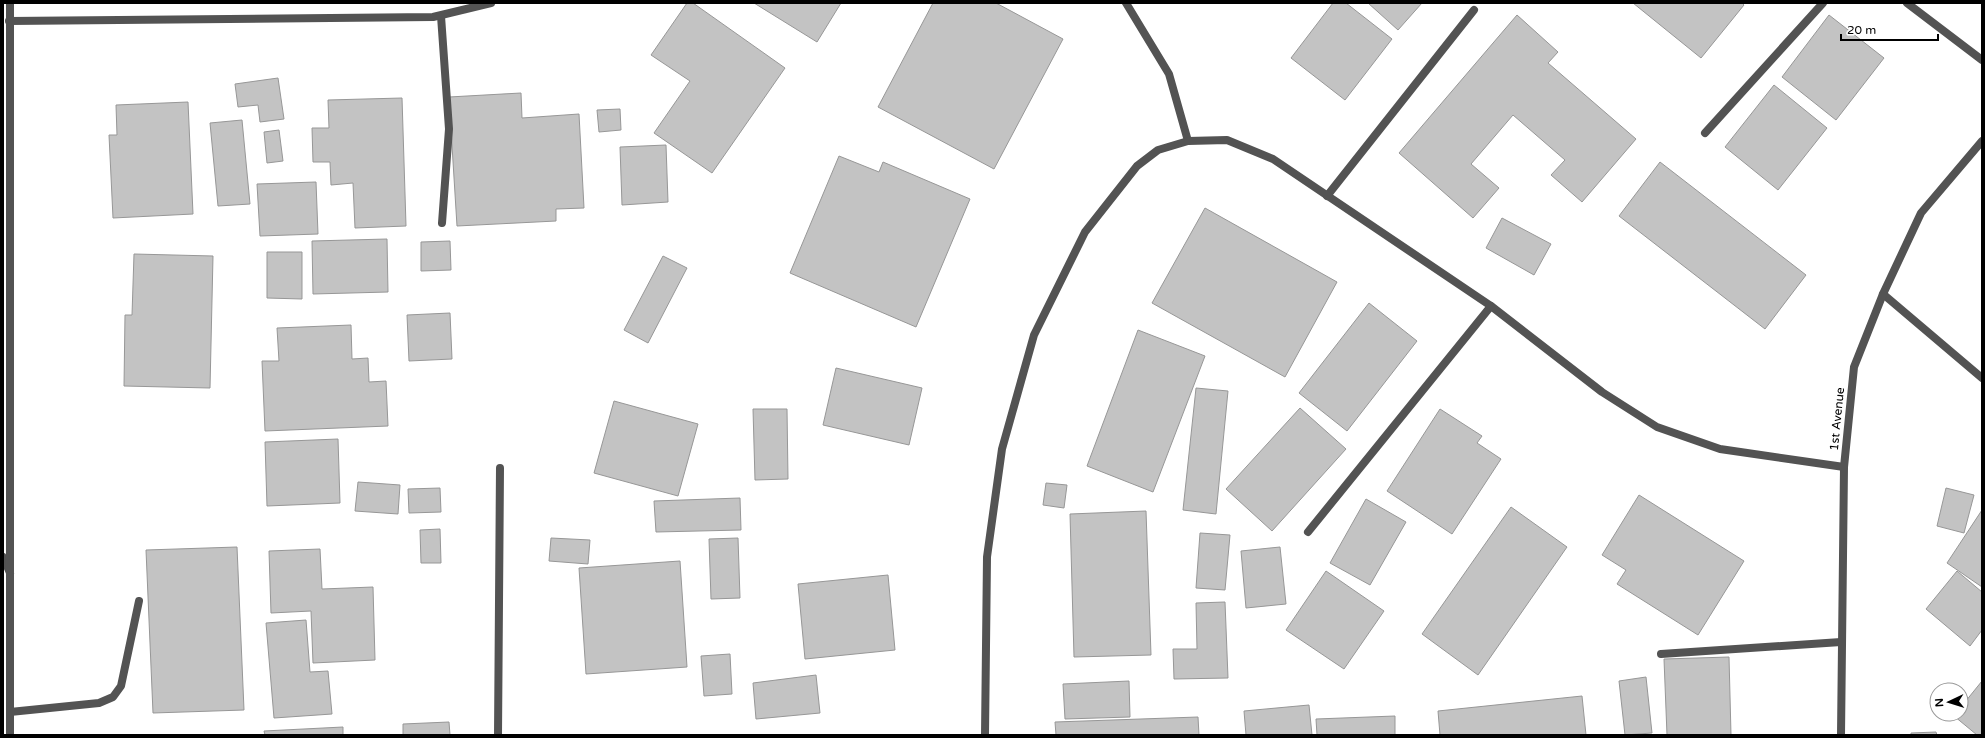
<svg xmlns="http://www.w3.org/2000/svg" width="1985" height="738" viewBox="0 0 1985 738" font-family="'Varela Round',sans-serif">
  <style>
    .building { fill: #c3c3c3; stroke: #979797 }
    .lines { fill: none; stroke-linecap: round; stroke-linejoin: round }
    .service { stroke: #535353; stroke-width: 8 }
    .minor { stroke: #535353; stroke-width: 8 }
    .tertiary { stroke: #535353; stroke-width: 8 }
    .labels { text-anchor: middle; stroke-width: 3; stroke-linejoin: round; paint-order: stroke }
    .street-label { font-size: 12px; fill: #000; stroke: #fff }
  </style>
  <rect width="100%" height="100%" fill="#fff"/>
  <path class="building" d="M687 3H693L785 68 712 173 654 133 690 81 651 55Z
    M754 3H841L817 42Z
    M933 3H996L1063 39 994 169 878 107Z
    M1333 3H1346L1392 39 1345 100 1291 58Z
    M1368 3H1422L1398 30Z
    M1633 3H1742L1744 5 1701 58Z
    M1517 15 1558 52 1548 63 1636 139 1582 202 1551 175 1565 160 1513 115 1471 164 1499 188 1473 218 1399 153Z
    M1829 15 1884 58 1836 120 1782 77Z
    M278 78 284 119 260 122 258 105 238 107 235 84Z
    M1774 85 1827 128 1778 190 1725 147Z
    M521 93 522 118 579 114 584 208 556 209V221L457 226 449 97Z
    M402 98 406 226 355 228 353 183 331 185 330 162H313L312 128H329L328 100Z
    M188 102 193 214 113 218 109 135H117L116 105Z
    M620 109 621 130 599 132 597 110Z
    M242 120 250 204 218 206 210 123Z
    M279 130 283 161 267 163 264 132Z
    M666 145 668 202 622 205 620 147Z
    M839 156 879 172 883 162 970 199 916 327 790 273Z
    M1660 162 1806 275 1765 329 1619 216Z
    M316 182 318 234 260 236 257 184Z
    M1205 208 1337 282 1285 377 1152 303Z
    M1502 218 1551 244 1534 275 1486 248Z
    M387 239 388 292 313 294 312 241Z
    M450 241 451 270 421 271V242Z
    M267 252H302V299L267 298Z
    M134 254 213 256 210 388 124 386 125 315H132Z
    M663 256 687 268 648 343 624 330Z
    M1369 303 1417 341 1347 431 1299 393Z
    M450 313 452 359 409 361 407 315Z
    M351 325 352 359 368 358 369 382 386 381 388 426 265 431 262 361H279L277 328Z
    M1138 330 1205 356 1153 492 1087 466Z
    M836 368 922 388 909 445 823 425Z
    M1196 388 1228 391 1216 514 1183 510Z
    M614 401 698 424 678 496 594 473Z
    M1300 408 1346 449 1272 531 1226 489Z
    M753 409H787L788 479 755 480Z
    M1440 409 1482 436 1477 443 1501 459 1452 534 1387 491Z
    M338 439 340 503 267 506 265 442Z
    M358 482 400 485 398 514 355 511Z
    M1046 483 1067 485 1064 508 1043 505Z
    M440 488 441 512 409 513 408 489Z
    M1946 488 1974 495 1964 533 1937 526Z
    M1639 495 1744 561 1698 635 1617 584 1626 570 1602 555Z
    M740 498 741 530 656 532 654 501Z
    M1366 499 1406 522 1370 585 1330 563Z
    M1511 507 1567 547 1478 675 1422 634Z
    M1982 510V587L1947 563Z
    M1146 511 1151 655 1074 657 1070 514Z
    M440 529 441 563H421L420 530Z
    M1200 533 1230 535 1225 590 1196 588Z
    M551 538 590 540 588 564 549 561Z
    M738 538 740 598 711 599 709 539Z
    M237 547 244 710 153 713 146 550Z
    M1280 547 1286 604 1246 608 1241 551Z
    M320 549 322 589 373 587 375 660 313 663 311 611 271 613 269 551Z
    M680 561 687 667 586 674 579 568Z
    M1326 571 1384 611 1344 669 1286 630Z
    M1957 571 1982 592V630L1970 646 1926 609Z
    M888 575 895 650 805 659 798 584Z
    M1225 602 1228 678 1174 679 1173 649H1197L1196 603Z
    M306 620 310 672 328 671 332 714 274 718 266 623Z
    M730 654 732 694 704 696 701 656Z
    M1729 657 1731 735H1667L1664 659Z
    M816 675 820 713 756 719 753 683Z
    M1646 677 1652 733 1625 735 1619 681Z
    M1129 681 1130 717 1065 719 1063 684Z
    M1982 681V735H1977L1954 716 1955 714H1961V707Z
    M1582 696 1586 735H1440L1438 711Z
    M1309 705 1312 735H1246L1244 711Z
    M1395 716V735H1317L1316 719Z
    M1198 717 1199 735H1056L1055 722Z
    M449 722 450 735H403V724Z
    M343 727V735H265L264 731Z
    M1936 732 1937 735H1911V733Z"/>
  <g class="lines">
    <path class="service" d="M1126 3 1169 74 1188 141
      M441 16 449 129 442 223
      M1705 133 1823 3
      M1327 196 1474 10
      M1308 532 1491 306
      M1661 654 1841 642
      M10 712 99 703 113 697 121 686 139 601"/>
    <path class="minor" d="M1907 3 1982 60
      M9 21 433 17 491 3
      M1883 294 1982 378
      M3 557 10 573
      M498 735 500 468
      M985 735 987 557 1002 449 1034 335 1085 232 1137 166 1158 150 1188 141 1227 140 1273 159 1491 306 1602 392 1657 427 1720 449 1844 467"/>
    <path class="tertiary" d="M10 3V735
      M1841 735 1844 467 1854 367 1883 294 1921 213 1982 141"/>
  </g>
  <g class="labels">
    <g class="street-label">
      <text transform="translate(1837 419) rotate(-84)" y="4">1st Avenue</text>
    </g>
  </g>
  <rect width="1985" height="738" fill="none" stroke="#000000" stroke-width="8"/>
  <g transform="translate(1949 702) rotate(266)"><circle r="19" fill="#ffffff" stroke="#999999"/>
  <path d="M0-3L7 15L0 10L-7 15Z" fill="#000000"/>
  <text y="-6" font-size="11" font-weight="bold" text-anchor="middle" fill="#000000">N</text>
  </g>
  <path d="M1841 34v6h97v-6" fill="none" stroke="#000000" stroke-width="2"/>
  <text x="1847" y="34" font-size="12" fill="#000000" stroke="#ffffff" stroke-width="3" paint-order="stroke">20 m</text>
</svg>
